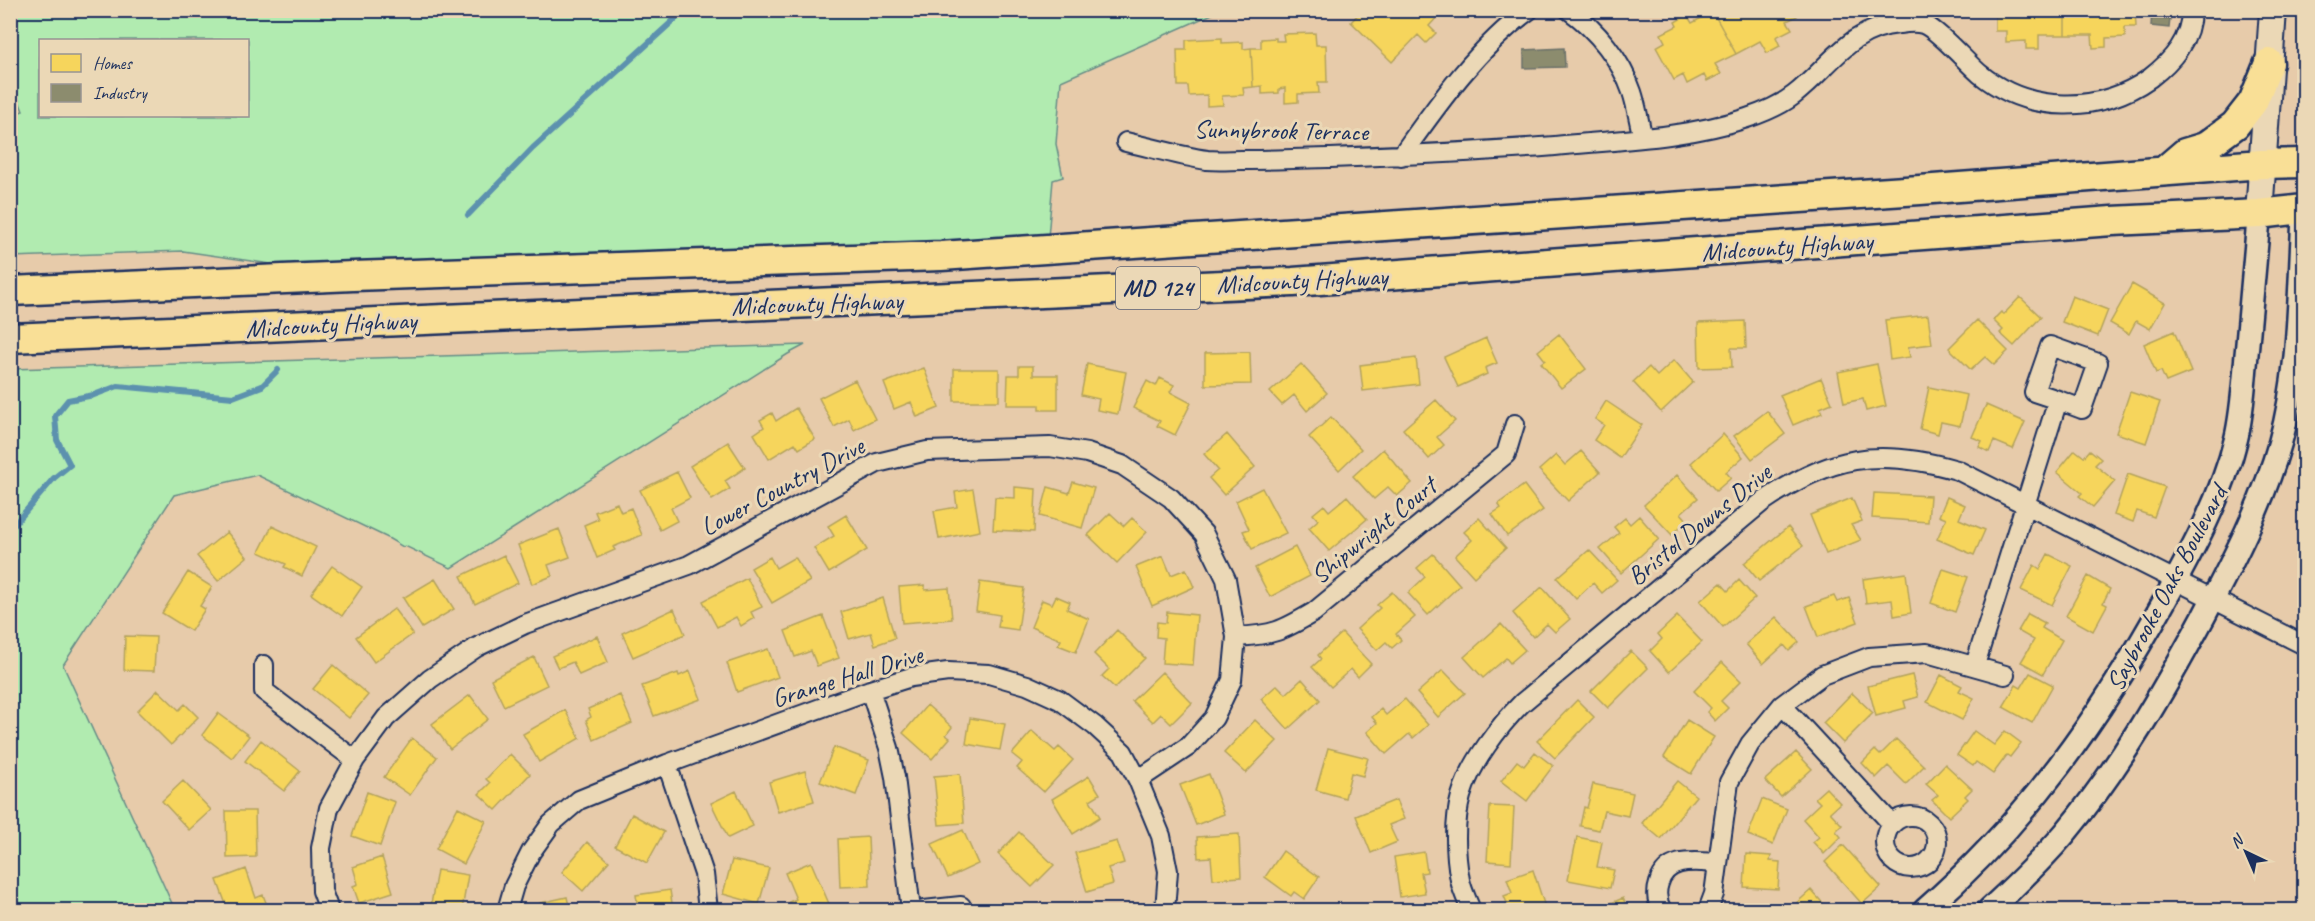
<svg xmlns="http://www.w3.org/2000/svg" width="2315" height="921" viewBox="0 0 2315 921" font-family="Caveat,sans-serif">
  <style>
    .green { fill: #b1ebb0; stroke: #668d87; stroke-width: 1.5; fill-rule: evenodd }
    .homes { fill: #f6d55c; stroke: #b4a35d; stroke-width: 1.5 }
    .industry { fill: #8c8c6e; stroke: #6a7069; stroke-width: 1.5 }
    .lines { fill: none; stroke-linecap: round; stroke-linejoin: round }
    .stream { stroke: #5b91ae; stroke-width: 6 }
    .minor-casing { stroke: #1b2f5e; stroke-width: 22 }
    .tertiary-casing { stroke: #1b2f5e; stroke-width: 27 }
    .secondary-casing { stroke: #1b2f5e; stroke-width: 30 }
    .primary-casing { stroke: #1b2f5e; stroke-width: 33 }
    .minor { stroke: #ebd8b6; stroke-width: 18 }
    .tertiary { stroke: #ebd8b6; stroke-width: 22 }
    .secondary { stroke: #ebd8b6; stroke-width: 26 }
    .primary { stroke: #f9df96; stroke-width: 28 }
    .labels { text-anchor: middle; stroke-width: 6; stroke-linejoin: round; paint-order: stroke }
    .shield { fill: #ebd8b6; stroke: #596278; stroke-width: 1.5 }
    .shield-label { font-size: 24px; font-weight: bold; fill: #1b2f5e }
    .street-label { font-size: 26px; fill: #1b2f5e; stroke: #ebd8b6 }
  </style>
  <rect width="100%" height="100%" fill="#e7cbaa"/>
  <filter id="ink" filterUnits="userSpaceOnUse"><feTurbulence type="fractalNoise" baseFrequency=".0167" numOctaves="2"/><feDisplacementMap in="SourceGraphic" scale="12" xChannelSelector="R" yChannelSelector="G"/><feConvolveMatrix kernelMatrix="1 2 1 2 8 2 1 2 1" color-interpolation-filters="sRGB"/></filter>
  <g filter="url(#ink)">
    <path class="green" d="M14 11H1219L1061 81 1056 144 1063 177 1053 180 1047 249 353 276 183 251 11 257 10 115 23 111 11 81 10 16ZM40 40H248V116H40Z
      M805 345 788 354 451 568 405 546 403 547 388 538 257 475 174 495 63 665 175 910H21L10 885 11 369Z"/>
    <path class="homes" d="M1362 10H1436L1440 14 1429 26 1436 33 1426 43 1418 35 1392 62 1351 22Z
      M1716 10H1795L1797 16 1787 21 1792 29 1776 37 1780 46 1767 53 1760 41 1736 54 1713 12Z
      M1995 10H2065V35H2039V49H2026V41L2006 42V31H1995Z
      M2065 10H2135L2136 27H2125V37L2106 38V47L2093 48 2092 35H2065Z
      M1713 12 1736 54 1715 64 1721 74 1707 81 1704 75 1687 84 1683 75 1674 80 1656 47 1665 42 1661 34 1677 26 1675 22 1687 15 1692 23Z
      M1315 33 1316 45H1326L1327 82H1318L1319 93 1298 94V102L1285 103V88L1279 89V93L1262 94V86L1253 87 1251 48H1261V39L1276 38V41H1284L1283 34Z
      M1222 38V43L1243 42V49L1251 48 1253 87 1243 88 1244 95 1222 96 1223 105 1207 106V95L1189 96 1188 86H1178L1177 50H1186V40Z
      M2132 284 2165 303 2150 329 2136 321 2129 334 2110 323Z
      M2072 296 2108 310 2098 336 2062 322Z
      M2020 297 2041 317 2014 346 2000 333 2003 330 1993 320 2001 312 2004 314Z
      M1928 315 1932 344 1908 347 1910 357 1890 360 1885 320Z
      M1977 320 2008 351 1994 365 1985 357 1971 370 1949 348Z
      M1745 321 1746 348H1731L1732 367 1699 368 1698 323Z
      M2174 331 2191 372 2166 382 2161 371 2156 373 2144 344Z
      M1559 334 1586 369 1561 388 1541 363 1545 360 1538 351Z
      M1486 338 1497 363 1485 368 1487 374 1458 387 1444 357Z
      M1250 352 1251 384 1205 385V353Z
      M1416 358 1419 384 1363 391 1360 365Z
      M1674 360 1693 382 1661 412 1633 382 1649 367 1657 376Z
      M1087 364 1126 372 1118 414 1097 410 1099 399 1081 395Z
      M1301 364 1327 393 1307 411 1294 395 1282 405 1270 392Z
      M1877 364 1886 406 1866 411 1863 399 1844 403 1838 372Z
      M1019 366H1033V375H1058V410H1039V405H1007L1008 375H1019Z
      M924 368 939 408 917 417 911 402 894 409 884 383Z
      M954 369H999V401H954Z
      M1160 378 1174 385 1170 392 1191 403 1175 435 1157 426 1160 421 1133 408 1147 381 1156 386Z
      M1821 378 1832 403 1820 408 1822 413 1793 425 1780 395Z
      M855 380 875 419 854 430 849 419 834 427 819 398Z
      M1929 387 1967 395 1960 426 1941 422 1938 434 1920 429Z
      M2130 392 2160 402 2146 443 2116 433Z
      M1436 400 1455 421 1437 437 1444 445 1429 459 1403 429Z
      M1606 401 1642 425 1620 458 1594 440 1604 425 1595 419Z
      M1986 405 2025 422 2013 449 1994 441 1989 452 1979 447 1982 441 1972 437Z
      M796 408 815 439 799 449 795 443 769 459 754 434 764 427 760 420 772 413 776 421Z
      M1767 411 1785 434 1752 459 1734 436Z
      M1331 417 1361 449 1339 470 1309 437Z
      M1227 434 1255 467 1224 495 1209 478 1218 470 1204 454Z
      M1723 434 1743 457 1726 472 1731 478 1716 491 1691 463Z
      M728 442 745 468 725 481 730 489 712 500 690 466Z
      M1383 449 1412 483 1397 496 1388 487 1374 499 1353 476Z
      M2075 450 2084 457 2090 450 2101 459 2095 465 2115 481 2093 507 2079 496 2082 493 2057 472Z
      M1581 451 1600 472 1568 501 1539 470 1556 455 1565 465Z
      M677 472 690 498 671 508 677 521 660 530 640 490Z
      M2128 474 2165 487 2154 517 2137 511 2133 522 2114 515Z
      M1677 475 1698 498 1681 513 1687 520 1672 535 1644 505Z
      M1073 482 1094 488 1082 528 1040 516 1048 487 1069 493Z
      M1524 485 1543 510 1507 536 1492 514 1501 508 1498 504Z
      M1015 487 1036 489 1034 532 993 530 995 497 1015 498Z
      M1262 488 1286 533 1252 549 1243 531 1249 529 1236 501Z
      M973 489 980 531 939 539 934 511 957 507 955 492Z
      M1874 493 1930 496 1928 522 1872 518Z
      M1347 496 1367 519 1329 551 1309 528 1318 520 1313 514 1324 505 1329 511Z
      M1947 497 1965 505 1959 519 1985 530 1974 555 1937 539 1946 519 1939 516Z
      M1852 498 1862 521 1851 525 1861 540 1826 554 1810 515Z
      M617 503 621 512 631 508 642 535 613 547 615 550 597 558 584 525 598 519 595 512Z
      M1110 513 1124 526 1132 518 1147 532 1117 563 1088 535Z
      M846 515 867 550 829 573 814 548 834 536 828 526Z
      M1639 516 1659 539 1621 573 1600 549 1619 533 1614 527 1625 518 1630 524Z
      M1479 518 1506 548 1474 577 1455 556 1472 540 1464 532Z
      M272 526 316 547 302 576 284 567 286 564 259 552Z
      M1788 527 1803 546 1759 581 1744 563Z
      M559 529 570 557 548 565 552 576 532 584 518 545Z
      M227 532 247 557 218 581 197 556Z
      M1295 547 1310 576 1270 597 1255 568Z
      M1589 550 1617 580 1602 593 1593 583 1576 599 1557 578Z
      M1433 554 1460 585 1428 615 1408 593 1425 577 1417 568Z
      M2048 554 2072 566 2052 605 2021 590 2034 565 2040 569Z
      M504 555 518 583 475 604 461 576Z
      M1163 556 1171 575 1186 569 1194 587 1152 606 1136 567Z
      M770 557 776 568 795 557 810 581 772 603 751 568Z
      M332 566 362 587 342 616 311 594Z
      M1943 569 1968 577 1955 612 1931 603Z
      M188 572 212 587 200 606 205 609 191 631 162 613Z
      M1906 573 1911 613 1894 616 1892 600 1866 603 1863 579Z
      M2088 576 2110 589 2103 603 2107 605 2093 631 2066 616Z
      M747 578 762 607 751 612 754 618 741 626 736 617 717 627 703 601Z
      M435 579 454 609 422 628 403 598Z
      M1739 580 1755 598 1723 627 1700 601 1721 583 1728 591Z
      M980 582 1024 588 1018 630 998 627 1000 615 976 611Z
      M925 585V590L949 588 952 619 902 623 899 587Z
      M1542 587 1570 619 1555 632 1547 624 1533 637 1513 613Z
      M1392 592 1415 617 1396 634 1401 640 1392 648 1386 642 1377 650 1357 629 1380 608 1377 605Z
      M1056 596 1070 602 1067 609 1089 619 1076 652 1058 645 1061 640 1031 627 1042 600 1052 604Z
      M1834 596 1837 602 1849 598 1858 622 1818 637 1806 606Z
      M883 598 895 638 875 645 871 633 849 639 841 612Z
      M394 609 413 634 374 662 356 637Z
      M674 609 685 634 633 657 622 633Z
      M1167 612 1197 615 1193 665 1162 663 1164 638 1156 637 1157 622 1166 623Z
      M2028 614 2045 623 2042 628 2062 640 2043 674 2021 662 2034 640 2018 631Z
      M823 616 839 658 817 666 811 651 795 657 785 631Z
      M1677 616 1702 642 1669 672 1650 651 1662 639 1658 634Z
      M1776 617 1799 642 1789 651 1784 645 1763 664 1746 644Z
      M1501 624 1525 650 1510 663 1506 658 1483 678 1464 657Z
      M1117 630 1145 658 1115 688 1102 676 1109 669 1094 654Z
      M1342 633 1371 664 1358 677 1351 669 1331 687 1312 667 1321 659 1318 655Z
      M125 636 156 637 154 671 124 670Z
      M597 636 608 662 579 675 573 662 558 668 552 656Z
      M768 649 778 677 737 692 727 663Z
      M1631 651 1648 668 1608 708 1591 691Z
      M534 657 547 685 504 706 491 679Z
      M1722 662 1741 681 1721 701 1728 708 1715 721 1707 712 1711 708 1694 691Z
      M333 665 368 695 349 718 313 689Z
      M1443 670 1465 693 1438 717 1417 693Z
      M690 671 701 699 654 716 642 686 678 673 679 676Z
      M1162 672 1192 703 1171 724 1161 714 1153 722 1132 701Z
      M2030 673 2053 685 2032 723 2003 707 2016 685 2021 688Z
      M1912 675 1918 697 1904 701 1906 708 1876 716 1868 686Z
      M1941 675 1962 686 1959 691 1974 698 1962 720 1927 702Z
      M1302 679 1320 700 1288 729 1261 699 1277 685 1286 694Z
      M158 690 179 710 185 704 198 717 171 745 137 711Z
      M1852 693 1873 713 1843 743 1823 723Z
      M470 695 488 719 450 749 432 724Z
      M620 695 632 723 594 740 586 720 591 717 588 709Z
      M1405 699 1428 725 1413 738 1409 734 1386 754 1367 732 1377 723 1372 717 1381 709 1386 715Z
      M1577 700 1594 717 1555 758 1537 741Z
      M927 705 952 727 946 735 950 738 932 759 903 733Z
      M565 710 580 738 539 762 523 734Z
      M218 713 249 736 232 758 202 735Z
      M970 718 1005 724 1000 750 966 744Z
      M1255 720 1277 741 1246 773 1224 753Z
      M1687 720 1714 737 1691 774 1664 757Z
      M1032 731 1055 751 1059 747 1073 760 1044 792 1017 768 1022 762 1012 754Z
      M1974 731 1994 745 2005 731 2021 743 2010 757 2007 755 1993 774 1976 762 1973 766 1957 755Z
      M412 738 437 757 410 795 384 777Z
      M1896 739 1924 766 1906 784 1888 766 1876 778 1862 763 1875 750 1880 755Z
      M261 740 300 771 284 791 245 761Z
      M834 747 869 760 856 795 820 782Z
      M1328 748 1368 758 1363 776 1351 773 1345 798 1316 790Z
      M1535 752 1553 766 1527 801 1501 781 1517 761 1524 766Z
      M1796 752 1812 769 1781 797 1765 780Z
      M510 754 530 774 496 810 479 794 490 783 486 779Z
      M1945 764 1972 789 1965 796 1968 799 1949 817 1932 800 1938 795 1926 784Z
      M805 771 814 801 778 812 769 782Z
      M960 774 964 823 939 825 934 776Z
      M1209 774 1224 814 1196 825 1180 785Z
      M1089 776 1100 794 1090 800 1100 817 1073 834 1052 799Z
      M183 781 211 810 189 830 162 801Z
      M1677 781 1696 796 1661 839 1642 823Z
      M1593 784 1633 793 1628 816 1604 811 1599 830 1580 826 1584 807 1587 808Z
      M1826 788 1840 803 1830 812 1842 825 1836 831 1841 837 1824 854 1813 842 1819 837 1803 819 1820 803 1815 798Z
      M736 791 753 826 728 838 711 803Z
      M367 792 395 802 380 846 352 836Z
      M1762 799 1787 809 1773 845 1748 835Z
      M1396 800 1404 819 1389 825 1397 842 1371 853 1356 816Z
      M1490 806 1514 807 1511 863 1487 861Z
      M458 807 486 821 464 864 436 849Z
      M226 811H255L256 857 227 858Z
      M632 814 664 832 647 863 615 846Z
      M963 830 978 864 948 878 932 844Z
      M1019 832 1054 865 1032 887 998 854Z
      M1239 834 1241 877 1213 879 1211 857 1198 858 1197 837Z
      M868 837 870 886 840 887 838 839Z
      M1577 837 1602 842 1597 867 1614 870 1610 888 1568 880Z
      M1117 841 1124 863 1108 868 1113 884 1087 892 1075 853Z
      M587 842 609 861 583 891 562 872Z
      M1843 845 1881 887 1862 904 1825 862Z
      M1283 851 1319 877 1304 899 1294 892 1291 896 1265 877Z
      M1424 852 1427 872 1421 873 1425 893 1400 897 1394 857Z
      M1746 854 1771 856 1770 861 1780 862 1778 889 1744 887Z
      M382 857 393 892 359 903 353 886 358 884 353 867Z
      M732 860 769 868 759 904 723 894Z
      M811 862 830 906 819 910H793L789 902 796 899 785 873Z
      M246 869 256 898 263 895 269 910H228L217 880Z
      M437 870 468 875 462 910H430Z
      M1533 870 1546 910H1510L1504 896 1512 893 1507 879Z
      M670 890 673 910H638L636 895Z
      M1811 890 1829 910H1796L1792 907Z
      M567 897 570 910H542L540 903Z
      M1623 898 1628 910H1595Z"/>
    <path class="industry" d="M2152 10H2171L2169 28 2151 26Z
      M1564 48 1565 67 1524 68V50Z"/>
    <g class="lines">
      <path class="stream" d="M468 215 533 148 685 10
        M10 525H14L54 478 70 465 57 440 55 416 68 400 94 395 118 386 233 397 262 386 278 370"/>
      <defs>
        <path id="minor" d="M1569 10C1597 30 1621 60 1632 92 1637 107 1639 123 1643 138
          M1126 142C1153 148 1180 156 1207 160 1219 161 1231 160 1242 160 1272 160 1301 159 1331 158 1406 155 1480 152 1555 146 1618 140 1686 138 1747 118 1762 113 1781 105 1794 95 1830 67 1849 28 1899 24 1906 23 1917 22 1923 24 1936 28 1968 64 1980 74 2029 114 2099 114 2150 78 2172 61 2191 40 2191 10
          M1401 156C1438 104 1477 48 1529 10
          M1236 637C1274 635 1282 631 1314 612L1506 454 1515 424
          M264 665V691L355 760
          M1975 665 2058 400 2034 392 2050 346 2098 363 2082 409 2058 400
          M870 690 889 748 895 777 911 910
          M1782 705 1892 824
          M667 764 704 874 708 910
          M1885 842a26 26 0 1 1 52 0a26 26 0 1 1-52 0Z
          M329 910 322 891 321 848 329 808 355 760 386 718 430 679 477 647 525 624 689 565 877 463 927 451 1050 447 1087 453 1122 465 1171 498 1204 534 1226 579 1236 637 1232 680 1214 718 1189 746 1138 780
          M507 910 514 886 531 852 551 824 579 800 667 764 870 690 911 677 948 672 989 674 1027 685 1060 700 1095 726 1123 752 1138 780 1161 836 1168 871 1165 910
          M924 910 961 906 962 910
          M1471 910C1467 900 1462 890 1460 880 1455 854 1454 821 1461 796 1470 764 1499 726 1522 703L1761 503C1829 456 1877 447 1957 470L2304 645
          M1662 910C1657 902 1656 892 1659 883 1667 856 1696 862 1718 863
          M1708 910 1714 894 1729 782 1750 744 1782 705 1822 675 1869 657 1927 653 2005 675"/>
        <path id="tertiary" d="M1925 910C2027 821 2100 718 2165 600 2193 549 2222 496 2236 439 2243 410 2244 379 2247 349 2251 304 2255 259 2259 214
          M1989 910C2015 886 2041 861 2065 833 2120 767 2163 692 2204 616 2233 561 2263 503 2280 443 2301 369 2299 285 2304 209"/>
        <path id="secondary" d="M2259 214 2273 10"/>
        <path id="primary" d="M2164 171 2185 153 2205 147 2235 125 2253 102 2269 63
          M10 291 353 276 941 256 1920 190 2262 164 2304 163
          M10 338 1293 282 2112 221 2259 214 2304 209"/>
      </defs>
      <use href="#minor" class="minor-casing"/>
      <use href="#tertiary" class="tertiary-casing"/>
      <use href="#secondary" class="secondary-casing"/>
      <use href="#primary" class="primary-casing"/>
      <use href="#minor" class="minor"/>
      <use href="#tertiary" class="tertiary"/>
      <use href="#secondary" class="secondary"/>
      <use href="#primary" class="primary"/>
    </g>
  </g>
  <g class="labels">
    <rect class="shield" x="1116" y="267" width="84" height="42" rx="4.5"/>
    <g class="shield-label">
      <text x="1158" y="296">MD 124</text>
    </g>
    <g class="street-label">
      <text transform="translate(1281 130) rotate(1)" y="9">Sunnybrook Terrace</text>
      <text transform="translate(1787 246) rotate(-4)" y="9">Midcounty Highway</text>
      <text transform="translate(1302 280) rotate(-3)" y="9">Midcounty Highway</text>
      <text transform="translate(817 303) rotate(-2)" y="9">Midcounty Highway</text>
      <text transform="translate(331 324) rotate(-3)" y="9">Midcounty Highway</text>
      <text transform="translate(782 486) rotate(-28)" y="9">Lower Country Drive</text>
      <text transform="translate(1699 524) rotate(-39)" y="9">Bristol Downs Drive</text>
      <text transform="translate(1373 530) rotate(-39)" y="9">Shipwright Court</text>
      <text transform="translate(2166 588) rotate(-62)" y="9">Saybrooke Oaks Boulevard</text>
      <text transform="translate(847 676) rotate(-17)" y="9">Grange Hall Drive</text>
    </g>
  </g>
  <rect width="2315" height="921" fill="none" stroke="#ebd8b6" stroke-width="36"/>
  <rect x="18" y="18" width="2279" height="885" fill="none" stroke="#1b2f5e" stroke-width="2" filter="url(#ink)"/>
  <rect x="39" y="39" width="210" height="78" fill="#ebd8b6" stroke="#989493" stroke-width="1.5"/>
  <rect x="51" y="54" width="30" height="18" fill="#f6d55c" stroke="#989493" stroke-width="1.5"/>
  <text x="93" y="69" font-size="18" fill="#1b2f5e">Homes</text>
  <rect x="51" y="84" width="30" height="18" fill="#8c8c6e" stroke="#989493" stroke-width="1.5"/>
  <text x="93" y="99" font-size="18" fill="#1b2f5e">Industry</text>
  <g transform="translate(2246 852) rotate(316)" stroke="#ebd8b6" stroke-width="4.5" paint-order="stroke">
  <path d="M0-4.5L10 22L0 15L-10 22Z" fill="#1b2f5e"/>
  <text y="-9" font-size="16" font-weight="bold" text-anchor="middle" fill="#1b2f5e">N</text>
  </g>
</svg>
